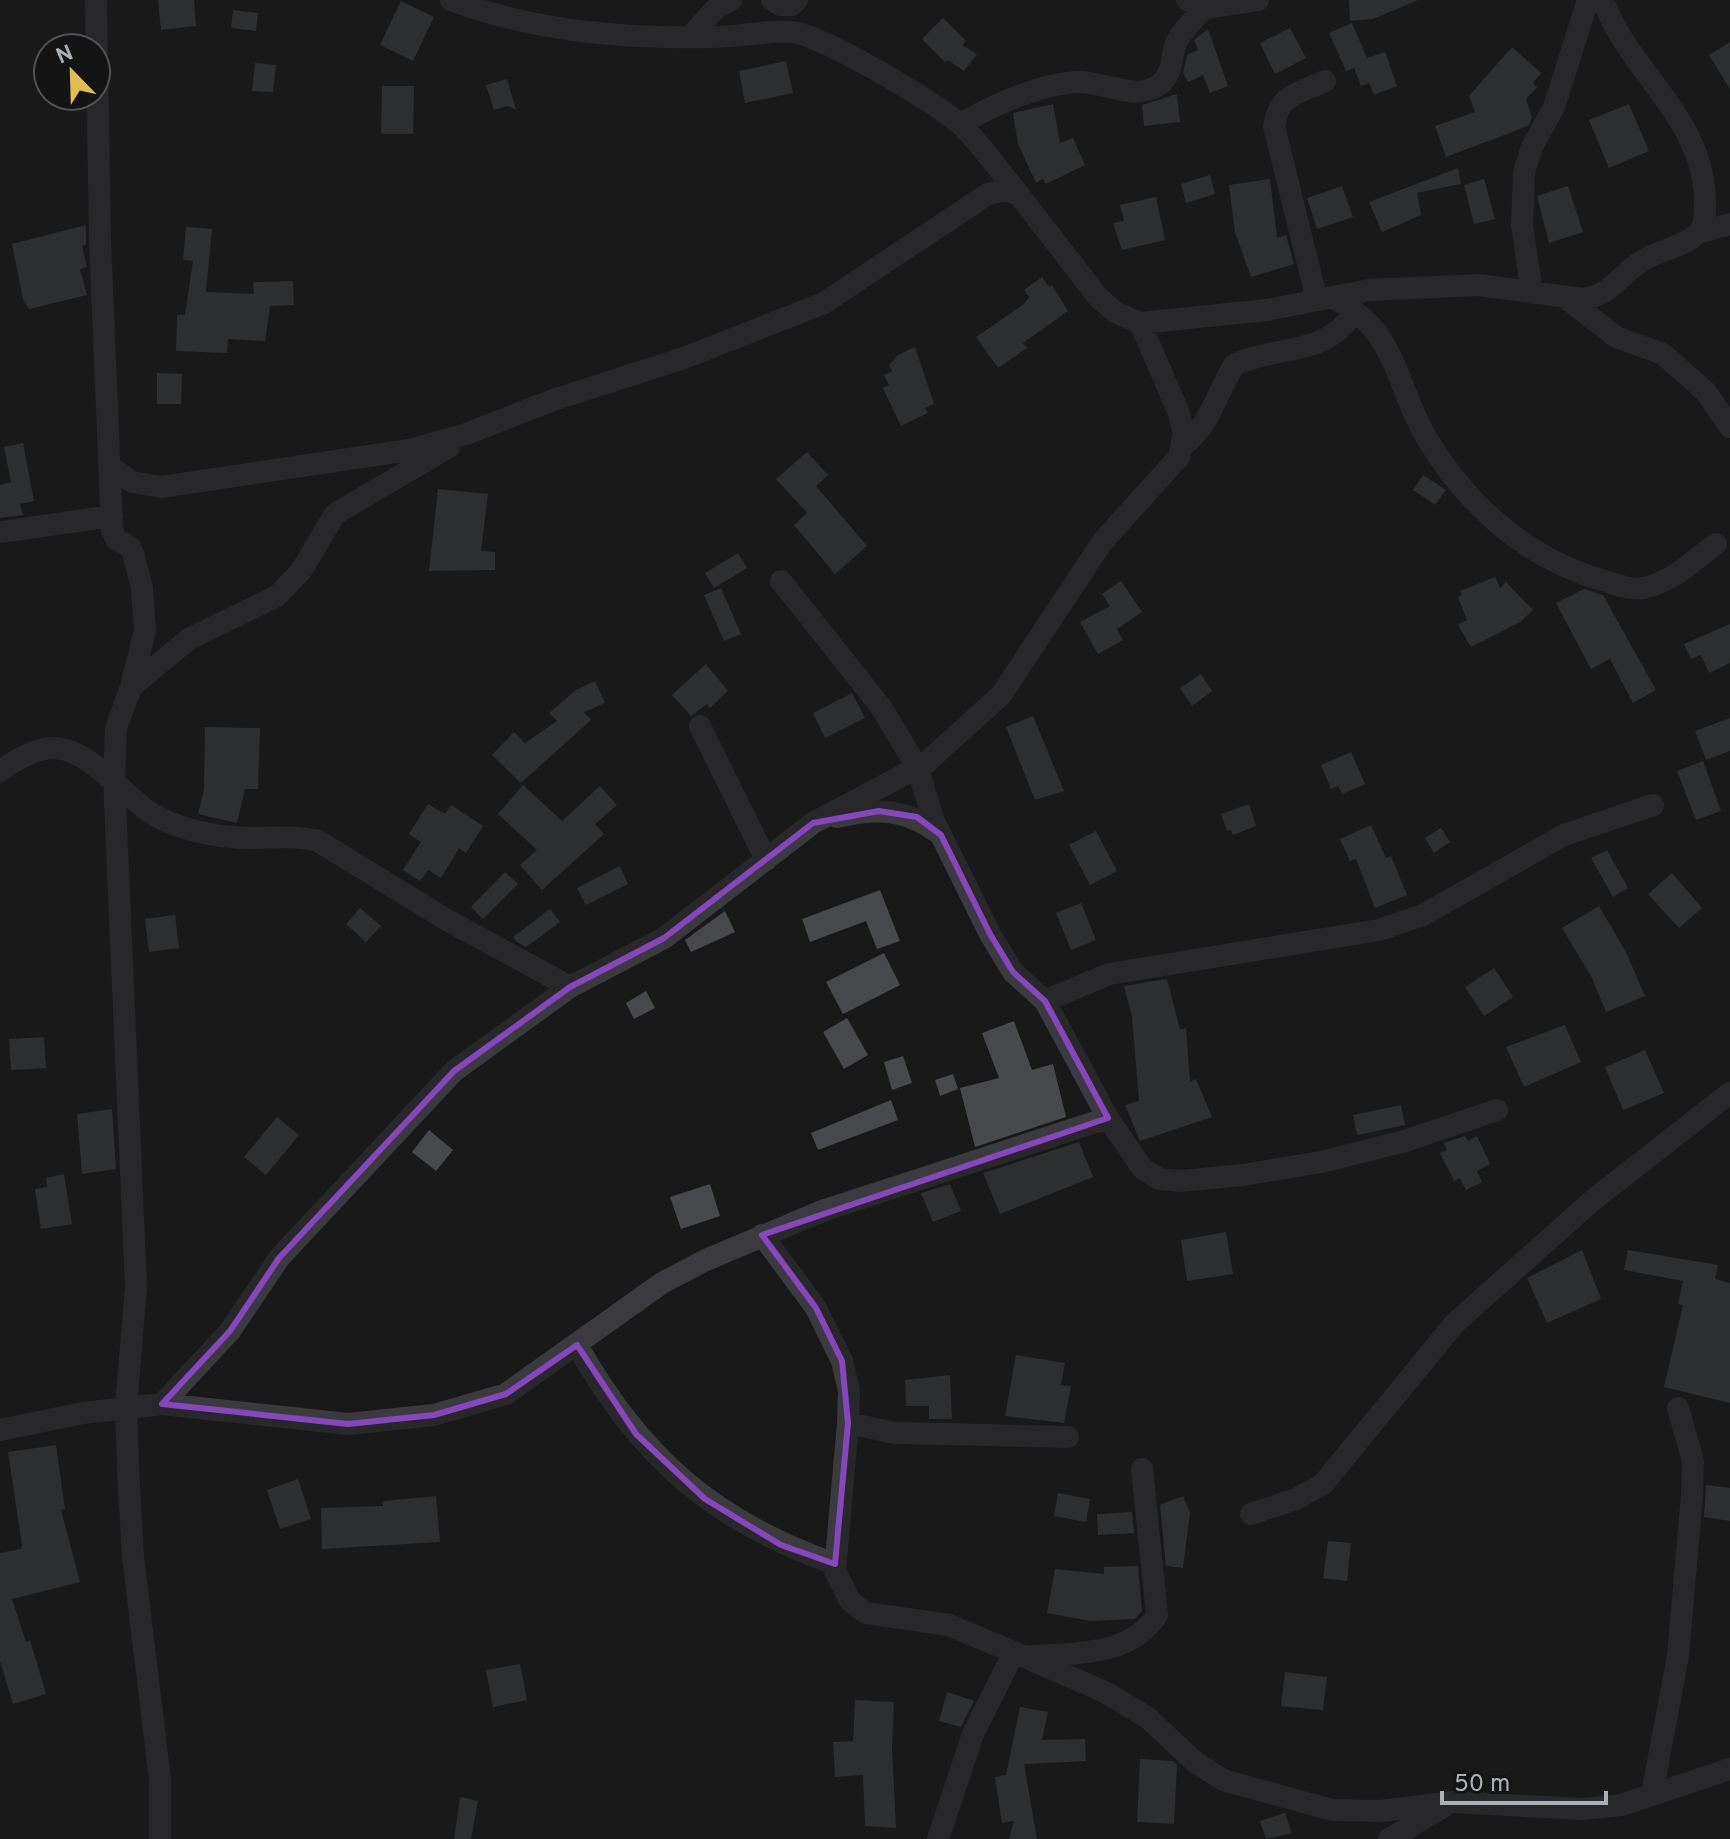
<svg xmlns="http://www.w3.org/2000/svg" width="1730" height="1839" viewBox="0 0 1730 1839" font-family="Overpass,sans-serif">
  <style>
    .building { fill: #48494c }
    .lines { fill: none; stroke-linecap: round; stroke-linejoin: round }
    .minor { stroke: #3a3a3f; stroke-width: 22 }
    .marked { fill: none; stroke: #8546be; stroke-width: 6; stroke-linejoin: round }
  </style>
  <rect width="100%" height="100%" fill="#19191a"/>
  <path class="building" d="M158 0H194L196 26 161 30Z
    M1349 0H1418L1373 19 1350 21Z
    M401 1 434 17 413 61 380 45Z
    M233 10 258 13 256 31 231 28Z
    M943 18 966 41 962 45 977 54 964 71 948 60 945 62 922 39Z
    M1352 23 1367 58 1385 52 1397 86 1374 95 1369 83 1361 86 1354 68 1346 71 1329 33Z
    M1290 28 1306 58 1275 74 1260 43Z
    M1208 29 1228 86 1210 93 1203 75 1188 82 1183 73 1187 55 1198 50 1194 40Z
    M1730 42V89L1709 55Z
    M1512 47 1541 73 1533 83 1537 87 1526 99 1532 118 1528 126 1446 157 1435 126 1475 112 1469 96Z
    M786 61 793 93 745 103 739 71Z
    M255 63 276 65 273 92 252 91Z
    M507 79 516 110 508 106 494 110 486 85Z
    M382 86H414L413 134H381Z
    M1177 94 1180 122 1144 126 1142 105Z
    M1053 104 1060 143 1073 138 1085 165 1046 184 1043 179 1036 183 1018 144 1013 113Z
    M1629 104 1649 151 1609 168 1589 120Z
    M1458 168 1461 184 1417 193 1421 215 1382 232 1369 202Z
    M1210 175 1215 194 1186 203 1181 184Z
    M1270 179 1277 238 1286 235 1294 264 1251 277 1235 232 1229 185Z
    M1484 179 1495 219 1474 224 1464 185Z
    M1342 186 1353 217 1317 229 1307 198Z
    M1568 186 1583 232 1549 243 1537 196Z
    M1156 197 1165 240 1122 250 1113 223 1124 221 1120 205Z
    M86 225V245L82 246 87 267 80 269 87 295 29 309 23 299 12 244Z
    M186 227 212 229 206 292 254 294 253 282 293 281 294 305 270 306 265 341 228 339 227 353 176 351 177 315H185L193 261 183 260Z
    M1042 277 1049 287 1052 285 1068 311 1023 343 1027 348 998 368 976 337 1024 304 1029 297 1024 290Z
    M915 347 934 404 925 408 928 413 901 426 883 388 889 385 884 375 892 371 889 365 898 355Z
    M157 373 182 374 181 404H157Z
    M23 443 34 501 20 504 23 515 0 518V485L11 482 4 447Z
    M807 452 828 475 816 486 867 546 835 574 794 525 807 513 776 479Z
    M1423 475 1446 490 1435 505 1413 490Z
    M438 489 488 494 481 551 495 552V570L429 571Z
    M738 553 747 568 714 588 705 573Z
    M1495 577 1500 588 1506 582 1533 610 1520 622 1471 647 1458 625 1467 620 1458 597 1462 595 1460 591Z
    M1121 581 1142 612 1117 629 1123 640 1098 654 1080 622 1110 606 1102 594Z
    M721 588 741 634 724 641 704 595Z
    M1584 589 1603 595 1656 690 1633 703 1610 659 1591 669 1556 603Z
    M1730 624V663L1709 673 1701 655 1691 659 1684 644Z
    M706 664 728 691 710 708 707 704 691 716 672 695Z
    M1201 674 1212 691 1192 706 1180 688Z
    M595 681 605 703 584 712 591 720 521 783 492 755 514 732 525 743 557 721 549 713 576 690Z
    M852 693 865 718 825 738 813 713Z
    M1033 716 1064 791 1035 800 1006 727Z
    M1730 718V751L1706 760 1695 731Z
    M205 727 260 728 258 789H245L237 823 198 814 204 790Z
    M1351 752 1365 784 1342 794 1338 786 1331 789 1321 765Z
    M1703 761 1721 811 1696 820 1677 771Z
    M523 785 562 821 600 786 617 805 595 824 604 834 542 890 520 865 537 850 498 814Z
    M428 804 445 814 451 805 483 826 466 853 459 848 441 878 428 870 420 881 403 870 421 842 409 834Z
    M1249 804 1256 826 1233 835 1231 830 1227 831 1221 814Z
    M1371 825 1386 858 1391 856 1407 895 1375 908 1356 859 1350 861 1340 839Z
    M1441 828 1450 842 1434 853 1425 838Z
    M1096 831 1117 871 1090 885 1069 845Z
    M1607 850 1628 888 1613 897 1591 858Z
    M620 866 628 884 586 905 577 888Z
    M505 872 518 884 483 919 471 907Z
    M1672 873 1702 908 1679 928 1648 894Z
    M880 890 900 941 877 949 866 921 810 942 802 919Z
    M1081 903 1096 940 1071 950 1056 913Z
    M1599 906 1626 952 1645 996 1606 1012 1592 978 1562 928Z
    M360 908 381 926 366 942 346 924Z
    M550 909 560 922 526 947 517 942 513 937Z
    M725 911 735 932 691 952 685 940Z
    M175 915 179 948 149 952 145 919Z
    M884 953 900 985 843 1014 826 982Z
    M1494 968 1513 997 1484 1016 1465 987Z
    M1167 979 1180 1029 1186 1028 1190 1082 1196 1079 1212 1117 1140 1141 1125 1105 1139 1101 1132 1017 1124 986Z
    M646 991 655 1008 634 1019 626 1003Z
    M847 1018 868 1055 844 1069 823 1032Z
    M1014 1021 1032 1070 1053 1064 1066 1117 975 1147 960 1088 999 1078 982 1033Z
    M1565 1025 1581 1062 1524 1087 1506 1047Z
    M44 1037 46 1068 11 1070 9 1039Z
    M1645 1050 1664 1093 1623 1110 1605 1067Z
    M903 1056 912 1083 892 1090 884 1062Z
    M953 1074 958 1089 940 1096 935 1080Z
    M891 1100 898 1120 818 1150 811 1133Z
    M1401 1105 1405 1125 1357 1135 1353 1115Z
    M112 1109 116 1169 82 1174 77 1114Z
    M277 1117 299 1135 266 1175 244 1157Z
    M429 1130 453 1150 436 1171 412 1152Z
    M1465 1136 1468 1141 1477 1136 1490 1164 1477 1171 1482 1182 1466 1190 1460 1178 1454 1181 1440 1153 1447 1150 1444 1143Z
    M1079 1142 1093 1177 1000 1214 983 1173Z
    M64 1174 72 1224 41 1229 35 1189 47 1187 46 1178Z
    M710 1184 720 1216 681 1229 670 1197Z
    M950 1184 961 1211 933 1222 921 1193Z
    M1226 1232 1233 1274 1187 1281 1181 1240Z
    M1582 1250 1601 1299 1547 1323 1527 1278Z
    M1628 1250 1718 1265 1715 1279 1730 1283V1403L1664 1387 1683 1305 1678 1304 1683 1281 1624 1270Z
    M1016 1355 1065 1363 1061 1385 1071 1386 1064 1423 1005 1416Z
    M950 1375 952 1419H929V1406H906L905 1380Z
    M56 1445 65 1509 61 1510 80 1582 12 1599 26 1642 30 1640 46 1694 13 1704 0 1661V1553L21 1549 22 1545 8 1452Z
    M298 1479 311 1519 280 1529 267 1490Z
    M1706 1485 1730 1488V1521L1704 1517Z
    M1058 1493 1090 1499 1086 1522 1054 1516Z
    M436 1496 440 1542 322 1549 321 1508 383 1506V1501Z
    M1183 1496 1190 1513 1183 1568 1166 1566 1160 1505Z
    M1132 1512 1134 1533 1098 1535 1097 1514Z
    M1328 1541 1351 1543 1347 1581 1323 1578Z
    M1138 1566 1142 1611 1135 1619 1091 1621 1047 1613 1055 1569 1104 1574V1567Z
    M520 1664 527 1700 493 1707 486 1670Z
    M1285 1672 1327 1677 1323 1710 1281 1706Z
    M947 1692 974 1701 961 1727 939 1721Z
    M855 1700 894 1702 892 1748 896 1828 865 1826 863 1775 835 1777 833 1742 853 1741Z
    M1020 1707 1048 1712 1042 1740 1085 1739 1086 1761 1024 1764 1037 1839H1009L1014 1821 1002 1823 995 1777 1006 1775Z
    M1140 1759 1173 1761 1177 1765 1174 1824 1137 1822Z
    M460 1797 478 1801 471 1839H454Z
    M1285 1813 1292 1833 1266 1839 1260 1821Z"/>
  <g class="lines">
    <path class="minor" d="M96 0 100 240 112 530 116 539 131 548 133 553 142 588 145 631 131 687 116 728 114 779 136 1287 126 1406 128 1469 133 1557 160 1779V1839
      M451 0C532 31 627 39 713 37 739 37 766 30 792 32 822 35 937 103 961 125 982 145 1000 172 1019 195
      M772 0 780 5H792L797 0
      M1187 0 1205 8 1258 0
      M691 36 716 8 731 0
      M960 124C995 104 1034 86 1075 82 1102 80 1134 102 1159 85 1174 74 1170 57 1177 41 1183 29 1195 18 1205 8
      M1698 233 1730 224
      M1532 293 1522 225 1524 172 1532 147 1554 107 1588 0
      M1333 297C1348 307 1366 318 1376 332 1400 365 1407 408 1429 442 1469 507 1528 559 1602 580 1617 584 1627 590 1643 588 1671 583 1694 560 1716 544
      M1566 298 1616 337 1663 354 1706 392 1730 427
      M1317 300 1274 127C1278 94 1298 94 1325 81
      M1184 445C1210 425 1217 393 1234 365 1278 344 1325 358 1354 312
      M110 467 132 482 161 487 409 450 466 434 556 399 684 358 824 303 988 194 1005 190 1019 195 1098 297 1115 312 1140 323 1267 310 1369 290 1478 285 1582 299C1613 296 1621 271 1647 258 1662 250 1684 246 1697 234 1705 227 1705 216 1705 206 1706 117 1630 75 1603 0
      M0 532 112 516
      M781 581 881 707 917 767 934 821 990 934 1013 972 1045 1001 1108 1118 1142 1168 1159 1179 1181 1181 1243 1175 1321 1162 1405 1141 1497 1110
      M131 687 189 639 277 596 301 571 335 514 449 447
      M700 726 766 860
      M0 771C14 761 37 747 56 748 95 752 125 799 156 816 183 831 221 838 252 838 275 838 295 835 318 841L447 920 570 987
      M837 817C878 807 906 809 940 834
      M1045 1001 1109 974 1379 930 1423 915 1564 835 1653 805
      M762 1235 816 1308 842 1361 849 1391 848 1423 835 1571 850 1601 866 1613 949 1625 1025 1657 1107 1693 1148 1718 1195 1762 1223 1780 1332 1810 1381 1811 1452 1802 1582 1809 1621 1805 1730 1769
      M577 1345C640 1457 713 1521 835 1564
      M162 1404 230 1331 279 1258 454 1071 570 987 664 938 813 823 926 763 1001 695 1103 541 1179 457 1184 433 1179 413 1140 323
      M848 1423 895 1433 1068 1437
      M0 1430 83 1413 162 1404 348 1424 434 1415 506 1394 662 1283 706 1260 822 1211 1108 1118
      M1251 1514 1296 1499 1323 1484 1455 1323 1593 1200 1730 1093
      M1026 1657C1073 1652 1129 1658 1157 1615L1142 1469
      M1652 1794 1678 1656 1692 1495 1693 1461 1678 1408
      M938 1839 973 1734 1014 1652
      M1389 1839 1443 1807"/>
  </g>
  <path d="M0 0H1730V1839H0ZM879 811 917 817 941 835 990 934 1013 972 1045 1001 1108 1118 762 1235 816 1308 842 1361 848 1423 835 1564 781 1545 705 1499 636 1434 577 1345 506 1394 434 1415 348 1424 162 1404 230 1331 279 1258 454 1071 570 987 664 938 813 823Z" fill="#19191a" fill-opacity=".55" fill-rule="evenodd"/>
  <path class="marked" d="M879 811 917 817 941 835 990 934 1013 972 1045 1001 1108 1118 762 1235 816 1308 842 1361 848 1423 835 1564 781 1545 705 1499 636 1434 577 1345 506 1394 434 1415 348 1424 162 1404 230 1331 279 1258 454 1071 570 987 664 938 813 823Z"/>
  <g transform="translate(72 72) rotate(337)"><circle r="38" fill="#141415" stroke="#515256" stroke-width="2"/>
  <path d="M0-6L14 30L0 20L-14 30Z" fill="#ddbe4e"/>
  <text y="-12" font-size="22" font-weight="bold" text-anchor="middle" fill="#acafb8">N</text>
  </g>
  <path d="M1442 1791v12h164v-12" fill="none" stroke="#acafb8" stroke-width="4"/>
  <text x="1454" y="1791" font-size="24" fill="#acafb8" stroke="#141415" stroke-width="6" paint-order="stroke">50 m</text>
</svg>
